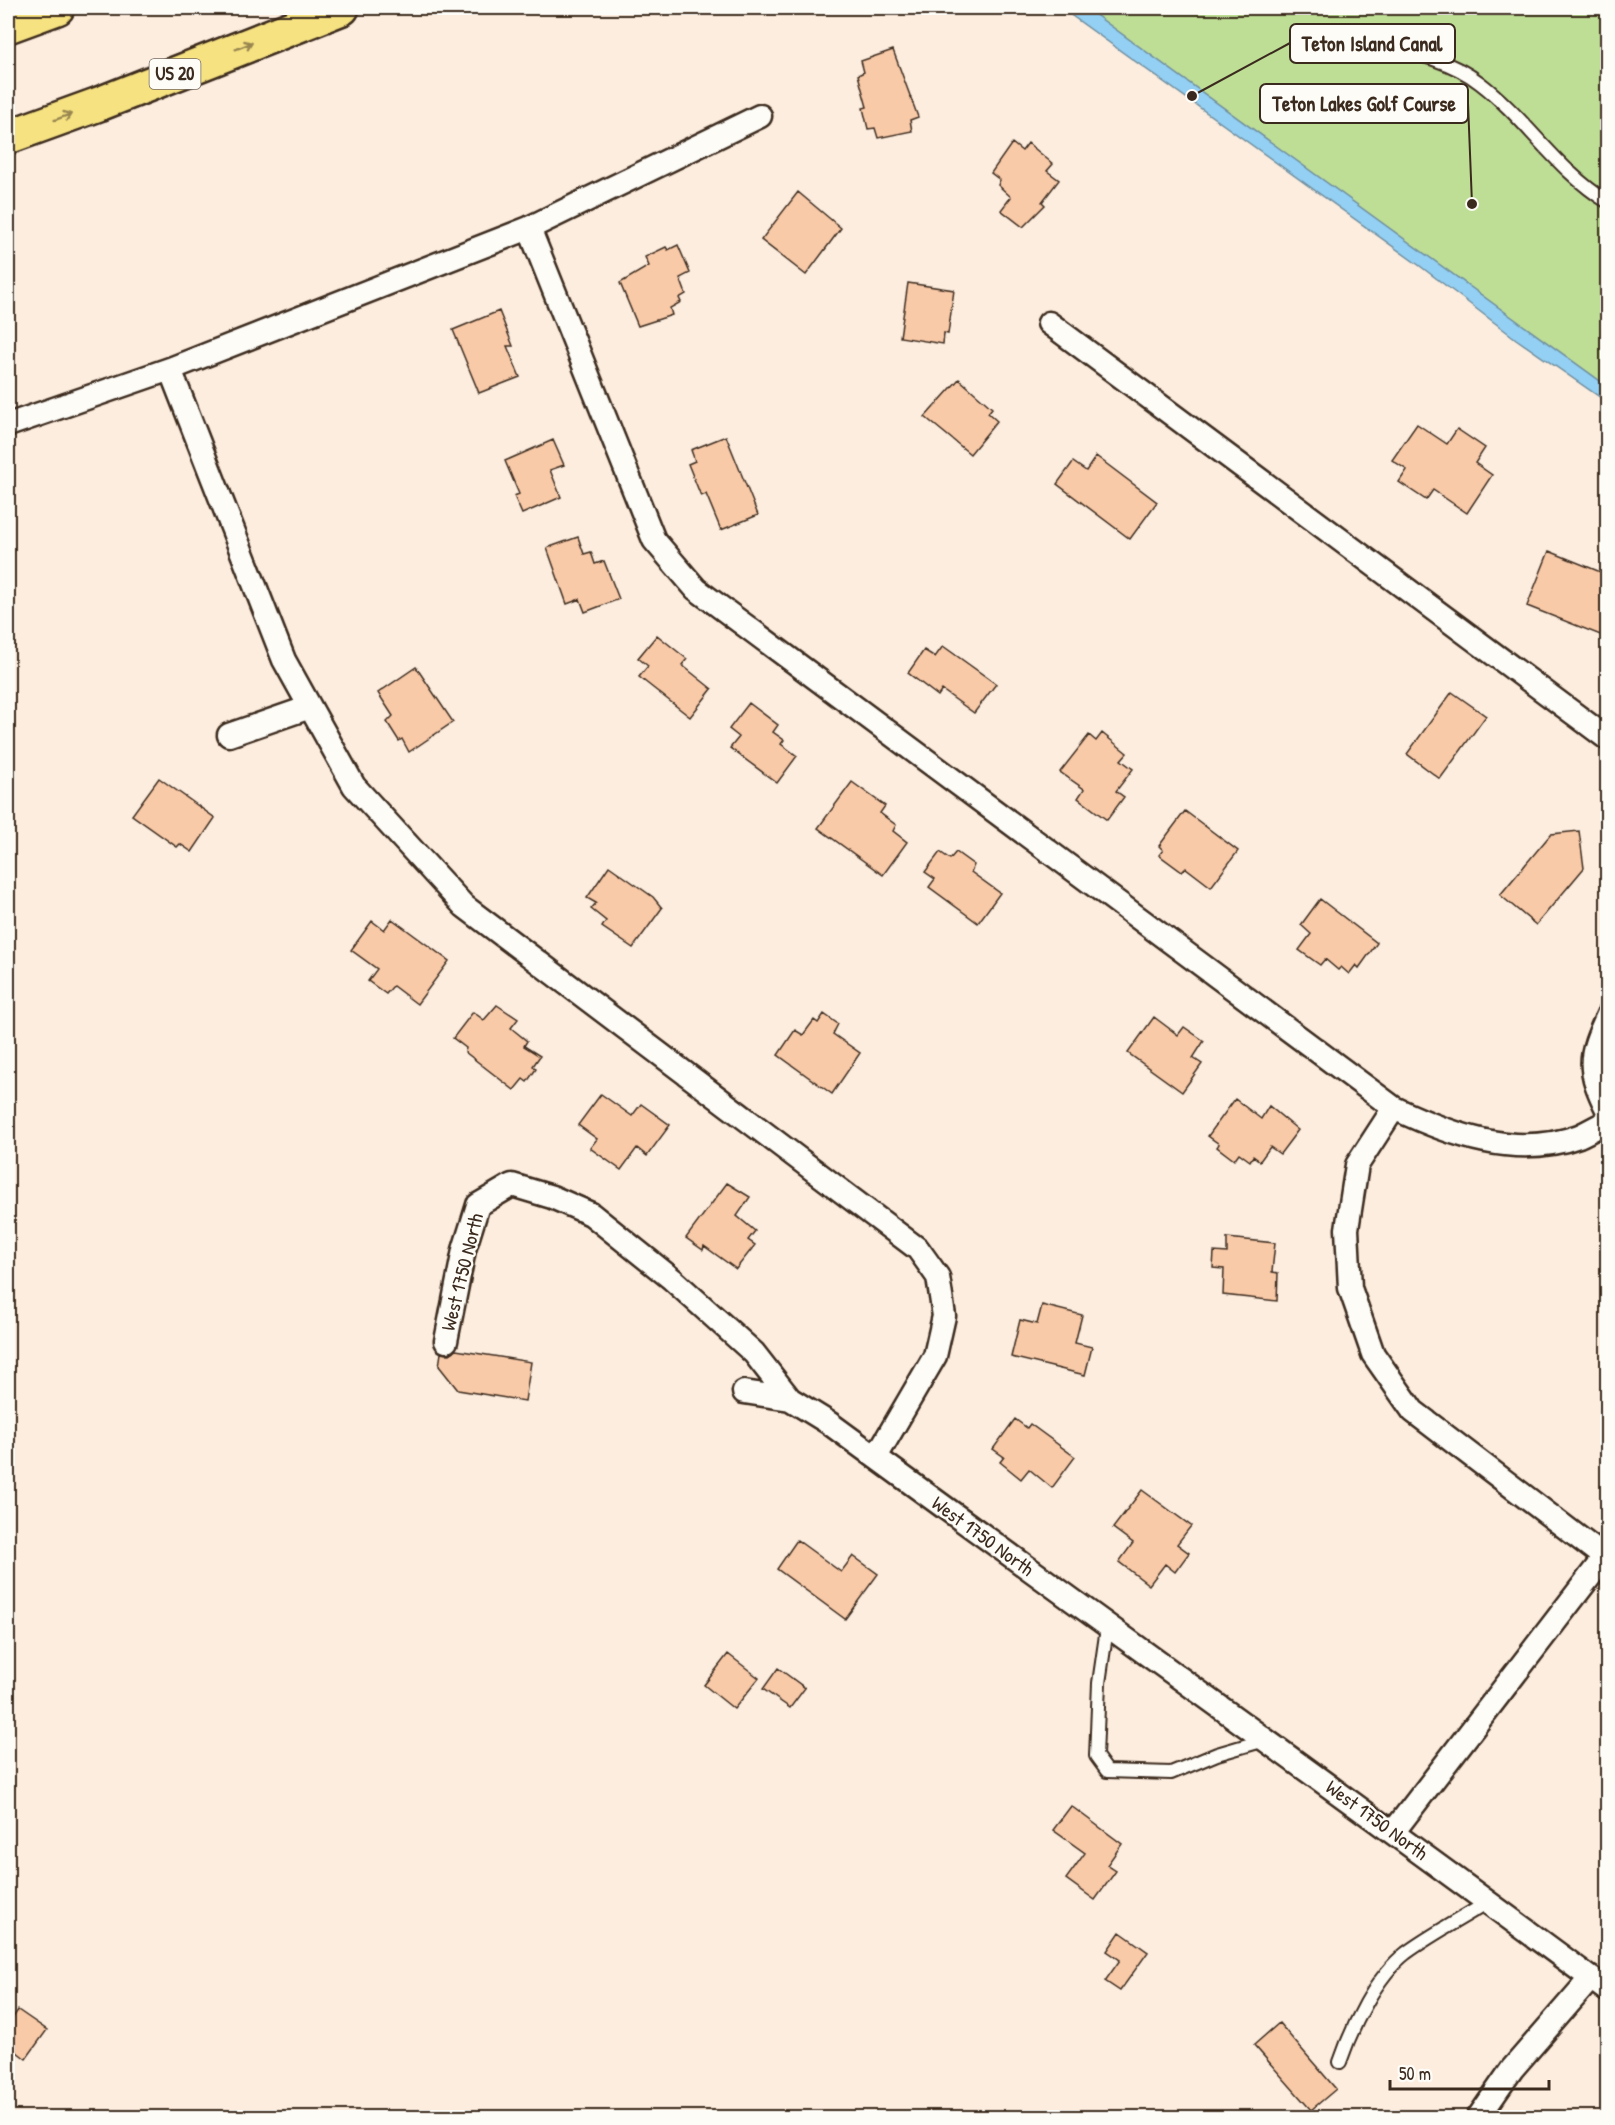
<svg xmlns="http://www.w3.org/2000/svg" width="1615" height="2125" viewBox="0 0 1615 2125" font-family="'Patrick Hand',sans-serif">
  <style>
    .green { fill: #bede96; stroke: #7c845a; stroke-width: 1.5 }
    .water { fill: #93d0f4; stroke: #708e9e; stroke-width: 1.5 }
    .building { fill: #f9caa8; stroke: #3b2a1e; stroke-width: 1.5 }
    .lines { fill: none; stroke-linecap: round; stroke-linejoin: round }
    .lane-casing { stroke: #3b2a1e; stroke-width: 16 }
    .street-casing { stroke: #3b2a1e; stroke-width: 27 }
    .highway-casing { stroke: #3b2a1e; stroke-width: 38 }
    .path { stroke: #3b2a1e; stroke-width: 4; stroke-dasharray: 4.5 4.5; stroke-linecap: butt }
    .lane { stroke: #fdfcf7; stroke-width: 12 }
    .street { stroke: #fdfcf7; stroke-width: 22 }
    .highway { stroke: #f6e281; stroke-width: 33 }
    .oneway { stroke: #988650 }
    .labels { text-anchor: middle; stroke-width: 4.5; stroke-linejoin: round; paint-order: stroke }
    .shield { fill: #fdfcf7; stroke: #75695f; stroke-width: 1.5 }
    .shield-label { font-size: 18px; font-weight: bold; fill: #3b2a1e }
    .street-label { font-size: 20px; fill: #3b2a1e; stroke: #fdfcf7 }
    .leader { fill: none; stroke: #3b2a1e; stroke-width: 2 }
    .callout-dot { fill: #3b2a1e; stroke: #fdfcf7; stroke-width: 2 }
    .callout { fill: #fdfcf7; stroke: #3b2a1e; stroke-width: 2 }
    .callout-label { font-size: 21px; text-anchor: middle; font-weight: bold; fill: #3b2a1e }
  </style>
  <rect width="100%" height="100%" fill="#fceddf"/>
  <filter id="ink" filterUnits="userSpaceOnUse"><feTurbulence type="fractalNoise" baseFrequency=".0167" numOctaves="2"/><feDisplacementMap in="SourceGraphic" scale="12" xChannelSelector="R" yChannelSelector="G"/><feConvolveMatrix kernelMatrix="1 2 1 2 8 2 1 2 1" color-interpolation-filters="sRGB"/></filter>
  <g filter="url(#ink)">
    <path class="green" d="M1065 8H1607V400Z"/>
    <path class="water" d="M1061 8H1086L1607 386V402L1516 339 1420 266Z"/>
    <path class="building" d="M893 50 918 117 910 120 912 131 878 138 875 128 868 129 863 108 867 107 858 75 864 72 861 61Z
      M1012 143 1022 151 1028 143 1053 164 1047 171 1059 180 1042 202 1045 205 1023 227 1001 210 1011 197 998 185 1000 180 991 173Z
      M798 192 841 228 806 275 761 240Z
      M678 245 690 273 680 278 686 294 679 298 681 302 670 308 672 315 638 326 620 283 649 266 645 257 666 247 668 250Z
      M908 283 954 290 948 334 944 333 943 344 900 337Z
      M499 311 513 346H507L520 377 479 393 453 330Z
      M959 379 992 408 988 413 997 421 970 454 925 417Z
      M1417 424 1447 444 1457 429 1485 448 1475 463 1492 475 1467 513 1433 490 1426 500 1399 482 1407 470 1392 460Z
      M726 436 758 515 721 530 706 494 701 496 688 464 695 461 691 450Z
      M553 440 564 465 550 470 561 497 522 514 514 496 519 494 505 461Z
      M1096 456 1157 502 1130 539 1057 484 1073 462 1086 471Z
      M578 537 584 554 591 552 595 564 604 561 619 599 585 612 580 599 567 604 547 548Z
      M1549 551 1608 575V638L1527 606Z
      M657 635 687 659 682 665 712 689 690 717 639 677 648 666 638 658Z
      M943 646 996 684 974 713 942 690 938 696 908 673 924 650 935 657Z
      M416 667 453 722 409 752 402 739 399 741 387 722 393 716 378 693Z
      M1452 692 1486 716 1440 779 1407 754Z
      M749 703 778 725 773 732 784 740 781 744 797 756 777 783 730 748 739 737 729 729Z
      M1102 733 1127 753 1121 760 1133 769 1116 791 1124 797 1107 820 1078 798 1084 789 1060 772 1089 735 1096 741Z
      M159 778 215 818 192 852 180 844 177 847 132 815Z
      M852 782 885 806 880 813 896 825 893 831 907 842 883 875 818 828Z
      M1185 811 1238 851 1211 887 1186 868 1182 872 1159 855 1163 850 1159 846Z
      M1579 831 1584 868 1536 925 1500 895 1551 834Z
      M940 852 950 859 956 852 974 865 971 872 1000 893 978 923 929 887 935 879 925 872Z
      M609 866 653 897 662 908 633 948 602 927 606 921 591 909 596 903 587 898Z
      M1320 899 1377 943 1359 968 1356 965 1349 974 1341 967 1338 970 1325 959 1320 965 1299 950 1311 934 1301 925Z
      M392 919 449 961 417 1004 393 986 386 994 368 981 377 969 351 950 372 921 384 930Z
      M497 1005 518 1019 511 1028 527 1041 524 1046 540 1056 533 1066 536 1069 527 1082 523 1079 514 1090 465 1052 466 1048 453 1038 473 1012 484 1020Z
      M824 1014 838 1024 833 1034 860 1053 832 1094 778 1055 795 1030 803 1035 814 1020 818 1023Z
      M1154 1017 1178 1035 1184 1027 1204 1041 1193 1058 1202 1064 1182 1092 1128 1053Z
      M601 1094 632 1116 641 1104 670 1125 647 1156 637 1148 621 1170 590 1148 597 1139 578 1125Z
      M1235 1099 1261 1119 1269 1106 1298 1130 1280 1154 1270 1147 1260 1161 1253 1156 1250 1161 1239 1153 1234 1160 1217 1147 1219 1144 1208 1136Z
      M727 1183 750 1197 737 1216 755 1231 748 1240 755 1245 736 1269 704 1246 703 1250 686 1238Z
      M1227 1238 1275 1243 1272 1272 1278 1273 1277 1301 1223 1295 1224 1269 1213 1268 1214 1252 1227 1253Z
      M1042 1305 1082 1315 1075 1343 1092 1347 1085 1375 1011 1357 1020 1320 1037 1324Z
      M456 1350 531 1362 525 1401 458 1390 439 1366 441 1353 450 1354Z
      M1015 1419 1027 1428 1030 1424 1075 1457 1052 1488 1029 1469 1021 1479 1000 1462 1004 1457 993 1449Z
      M1142 1490 1191 1526 1177 1544 1189 1553 1175 1572 1165 1564 1149 1585 1119 1562 1133 1543 1113 1528Z
      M797 1540 841 1572 853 1556 878 1574 845 1619 777 1569Z
      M728 1654 759 1678 734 1709 704 1685Z
      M778 1668 805 1688 790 1708 763 1689Z
      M1071 1806 1122 1844 1107 1865 1116 1871 1095 1900 1066 1879 1085 1853 1053 1830Z
      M1120 1932 1148 1952 1120 1991 1105 1981 1120 1960 1107 1951Z
      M18 2010 47 2030 26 2059 8 2045V2025Z
      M1279 2023 1336 2089 1311 2110 1254 2045Z"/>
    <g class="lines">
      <defs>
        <path id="lane" d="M1329 31C1378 52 1436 48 1480 83 1527 119 1556 170 1608 202
          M1107 1628 1099 1683 1096 1756 1107 1771 1171 1773 1217 1754 1265 1740
          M1340 2062C1352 2027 1376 1976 1406 1953 1432 1934 1461 1919 1488 1902"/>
        <path id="street" d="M529 228 654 540 696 589 1394 1108C1451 1135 1516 1159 1579 1136 1588 1132 1598 1126 1608 1121
          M1049 323 1608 739
          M170 369 284 660 354 786 464 906 918 1249 938 1277 944 1316 935 1356 876 1457
          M8 425 170 369 529 228 760 116
          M229 735 310 707
          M1608 1015C1588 1058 1587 1068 1608 1111
          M1394 1108 1357 1165 1347 1229 1350 1288 1373 1354 1413 1411 1608 1560
          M446 1341 464 1250 478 1205 512 1185 552 1197 591 1214 672 1279 754 1353 790 1399 829 1423C1088 1613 1350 1799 1608 1991
          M744 1392 790 1399
          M1394 1831 1604 1558
          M1478 2118 1512 2069 1591 1978"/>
        <path id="highway" d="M8 26 57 8
          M8 137 99 104 342 8"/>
      </defs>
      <use href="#lane" class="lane-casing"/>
      <use href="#street" class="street-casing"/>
      <use href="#highway" class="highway-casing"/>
      <path class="path" d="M1593 8 1608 18"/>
      <use href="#lane" class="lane"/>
      <use href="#street" class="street"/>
      <use href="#highway" class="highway"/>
    </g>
    <defs><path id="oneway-shaft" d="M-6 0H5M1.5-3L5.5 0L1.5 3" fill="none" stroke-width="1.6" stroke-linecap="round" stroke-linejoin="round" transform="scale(1.5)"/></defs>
    <g class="oneway">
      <use href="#oneway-shaft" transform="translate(244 46) rotate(-22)"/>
      <use href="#oneway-shaft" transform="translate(63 117) rotate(-20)"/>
    </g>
  </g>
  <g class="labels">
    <rect class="shield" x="149.5" y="59" width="51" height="30" rx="4.5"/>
    <g class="shield-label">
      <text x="175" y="80">US 20</text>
    </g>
    <g class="street-label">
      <text transform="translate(462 1272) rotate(-76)" y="7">West 1750 North</text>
      <text transform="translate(983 1536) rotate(36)" y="7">West 1750 North</text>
      <text transform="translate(1377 1820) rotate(36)" y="7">West 1750 North</text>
    </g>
  </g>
  <path class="leader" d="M1192 96L1290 43M1472 204L1468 103"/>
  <g class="callout-dot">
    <circle cx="1192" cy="96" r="6"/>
    <circle cx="1472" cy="204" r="6"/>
  </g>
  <g class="callout">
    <rect x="1290" y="24" width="165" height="39" rx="6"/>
    <rect x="1260" y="84" width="208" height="39" rx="6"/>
  </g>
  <g class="callout-label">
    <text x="1372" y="51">Teton Island Canal</text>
    <text x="1364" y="111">Teton Lakes Golf Course</text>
  </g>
  <rect width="1615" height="2125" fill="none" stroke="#fdfcf7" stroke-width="30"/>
  <rect x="15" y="15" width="1585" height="2095" fill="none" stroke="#3b2a1e" stroke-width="2" filter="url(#ink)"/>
  <path d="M1390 2080v9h159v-9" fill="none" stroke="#3b2a1e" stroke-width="3"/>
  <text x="1399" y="2080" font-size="18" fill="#3b2a1e" stroke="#fdfcf7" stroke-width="4.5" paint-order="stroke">50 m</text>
</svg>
